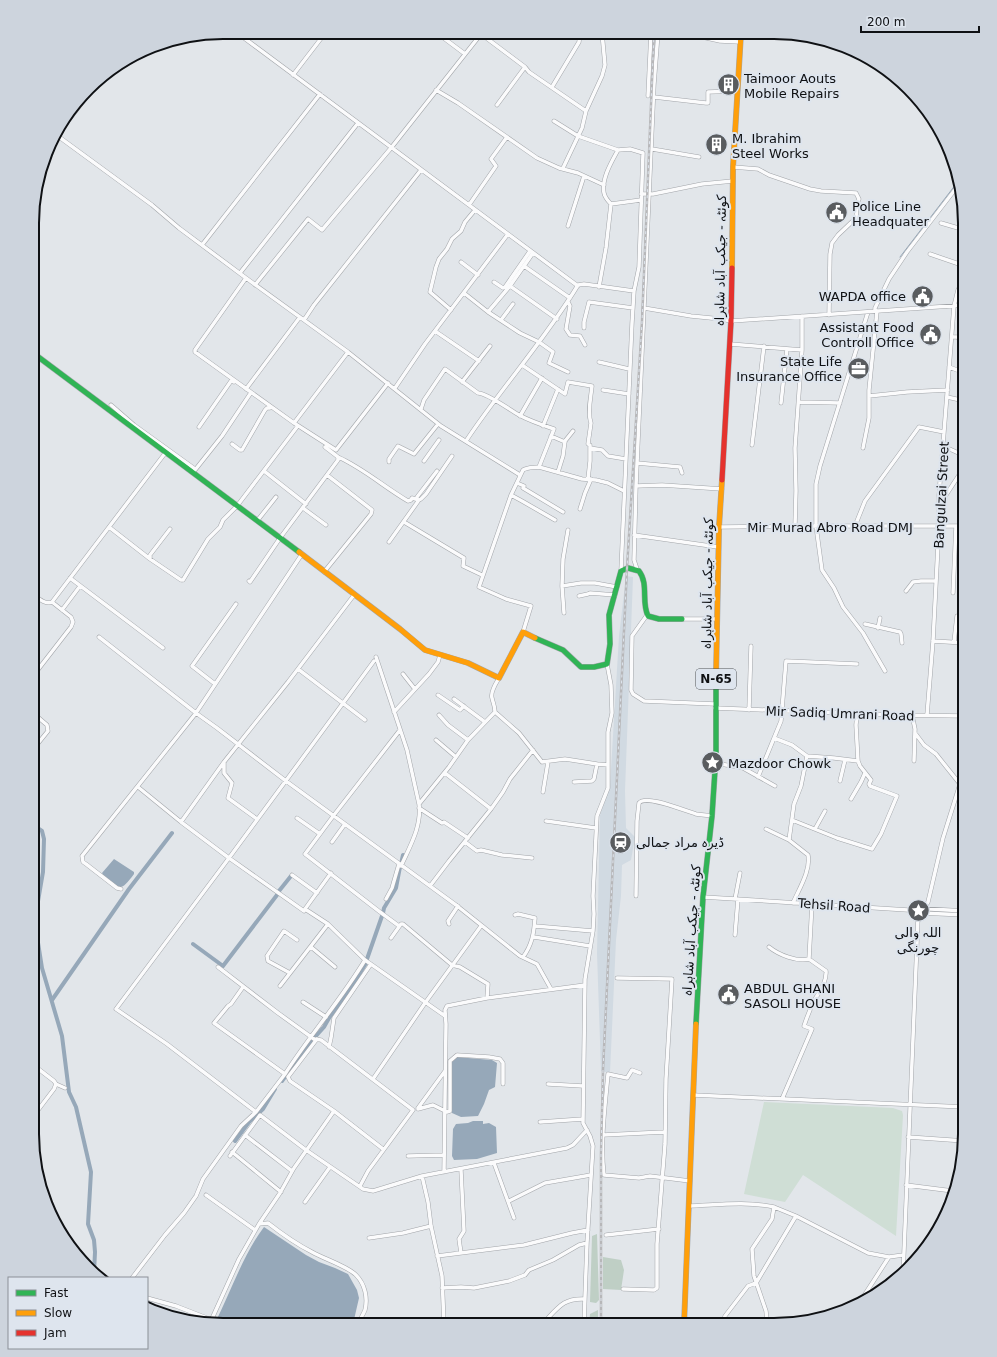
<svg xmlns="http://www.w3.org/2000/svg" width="997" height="1357" viewBox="0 0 997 1357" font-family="'DejaVu Sans','Noto Sans Arabic',sans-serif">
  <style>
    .built { fill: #d1dae2 }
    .green { fill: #cfded5 }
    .forest { fill: #bfcfc5 }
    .water { fill: #96a8b9 }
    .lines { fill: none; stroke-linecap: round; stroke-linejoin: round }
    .stream { stroke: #96a8b9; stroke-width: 1 }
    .canal { stroke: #96a8b9; stroke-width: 4 }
    .street-casing { stroke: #a2a5a9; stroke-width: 4.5 }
    .fast-casing { stroke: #a2a5a9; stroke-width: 6 }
    .slow-casing { stroke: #a2a5a9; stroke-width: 6 }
    .jam-casing { stroke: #a2a5a9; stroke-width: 6 }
    .street { stroke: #fbfbfc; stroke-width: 3.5 }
    .fast { stroke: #30b455; stroke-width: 5 }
    .slow { stroke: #ff9f0a; stroke-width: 5 }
    .jam { stroke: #e5322d; stroke-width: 5 }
    .rail-casing { stroke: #b7b7b9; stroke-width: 2.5 }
    .rail { stroke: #dee5ee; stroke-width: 1; stroke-dasharray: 3; stroke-linecap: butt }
    .labels { text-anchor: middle; stroke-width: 4; stroke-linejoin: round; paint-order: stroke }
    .shield { fill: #dee5ee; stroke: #4d5155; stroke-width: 1 }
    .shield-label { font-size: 12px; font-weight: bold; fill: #0f1114 }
    .poi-label { font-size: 13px; fill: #0f1114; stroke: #dee5ee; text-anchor: start }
    .street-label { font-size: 13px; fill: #0f1114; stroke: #dee5ee }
    .rim { fill: none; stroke: #0f1114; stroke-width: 2 }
  </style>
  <rect width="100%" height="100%" fill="#e2e6ea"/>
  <path class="built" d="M626 576 633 577 625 791 626 828 635 837 631 860 622 865 621 896 616 940 610 1073 601 1071 597 953 600 815 610 786 619 636Z"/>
  <path class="green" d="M764 1102 893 1108 902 1111 903 1115 896 1236 803 1175 785 1202 744 1194Z"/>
  <path class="forest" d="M597 1234 599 1300 596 1303 590 1302 592 1236Z
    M603 1257 621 1260 624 1270 621 1290 603 1289Z
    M598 1310V1325L589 1324 590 1314Z"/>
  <path class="water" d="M114 859 134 872V874C120 893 120 889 103 875L102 873Z
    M456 1057 492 1060 497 1063 495 1087 489 1090 484 1104 478 1116 461 1117 452 1113 451 1061Z
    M473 1121H483V1124L489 1123 496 1127 497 1153 477 1159 454 1160 452 1156 453 1129 456 1124 468 1123Z
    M264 1227 306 1255 319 1262 335 1268 348 1274 357 1290 359 1298 353 1324 217 1323 216 1321C231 1291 244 1253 264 1227Z"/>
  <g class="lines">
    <path class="stream" d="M900 257 956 184"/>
    <path class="canal" d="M33 825 42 831 44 839 43 872 36 913V930L42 968 62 1036 69 1092 76 1107 91 1172 88 1224 94 1240 95 1252 94 1273
      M401 864 403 855
      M279 891 291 876
      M383 913 384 908 396 888 400 867
      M193 944 223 966 277 895
      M367 959 382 916
      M52 1000 129 889 172 833
      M315 1037 324 1027 329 1018 354 983 366 963
      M282 1081 311 1041
      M235 1141 249 1122 263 1109 275 1089"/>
    <defs>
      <path id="street" d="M236 32 578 286
        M437 33 465 54
        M668 33 702 37 720 41 740 42
        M293 75 326 32
        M552 87 579 42 580 33
        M436 90 458 103 537 158 559 168 578 173 604 185
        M648 96 651 33
        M654 97 706 103H708V92L737 91
        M497 105 525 67
        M554 121 578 136 618 150 630 149 643 153 639 267 634 291 632 323 621 571
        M55 134 152 205 179 228 246 278 348 352 441 426 520 475
        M54 139 102 77
        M652 149 699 157
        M733 167 758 169 769 175 810 189 821 191 856 193 859 199 857 205 856 218 838 235 832 243 830 254 829 315
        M563 168 582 128 586 111 602 76 605 65 602 33
        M641 194H653L702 184 733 181
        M611 204C608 201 605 198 604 193 601 179 612 161 618 150
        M469 205 496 166 491 159 507 137
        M941 223 965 230
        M568 226 584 176
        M202 245 320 94
        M930 254 965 266
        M461 262 478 275
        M524 266 570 298
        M240 273 358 123
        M246 278 195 350V352L294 423 336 450 388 383
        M494 282 503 288 505 287 530 251
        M255 285 308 219 322 230 391 148 481 34 525 67 529 72 586 111
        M510 286 557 319
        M599 287 606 248 611 204 641 200
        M464 293 488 312 520 333 539 342 553 352 549 363 568 372
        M568 302 570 306 566 329 570 335 580 336 585 345
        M644 308 691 316 721 319 731 321 965 305
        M451 310 430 292 436 267 439 259 447 249 452 239 461 231 465 222 475 210
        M875 311V308L889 279 907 252 957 187
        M488 312 510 286 533 253
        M868 312 820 466 816 484V526L822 570 834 588 843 607 863 633 885 671
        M304 320 314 305 421 170
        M501 320 513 304
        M584 328V322L589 302 633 308
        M435 331 479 361
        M952 337H957L965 342
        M730 344 802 350
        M599 362 629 369
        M522 365 565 394 568 382 592 386C591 397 587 412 591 423L588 444 590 445V461L588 479
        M949 367 965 373
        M462 382 490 346
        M395 388 425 344 508 234
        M246 389 300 317
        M603 390 629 394
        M869 396 907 392 948 390
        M947 397 965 401
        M799 402 840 403
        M781 403 787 349
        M111 405 134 425 195 469
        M421 409 424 400 445 369 478 393C487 393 510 410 519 415 530 421 542 425 554 429L539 467
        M520 416 542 378
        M294 423 348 352
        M543 426 558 389
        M199 427 231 381 232 380 234 382
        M551 436 565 442
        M466 441C501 388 545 340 578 285L584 284 634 291
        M232 444 240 450H242L265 410 267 408H270
        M752 445 764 346
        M943 446 965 456
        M590 448 602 450 608 456 626 459
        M863 448 869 418V390L877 311
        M338 457C363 468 384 487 408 501L411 500 412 498 419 500
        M424 461 439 440
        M389 462V459L398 446 414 454 438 424
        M637 463 680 467 682 473
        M195 470 222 436 250 394
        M264 471 306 504
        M558 472 563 456 565 441 573 431
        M517 483 524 486 523 488 563 512
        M636 486 662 485 722 489
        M511 495 522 501 555 520
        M417 500V497L437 471
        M939 502 944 498 965 466
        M303 508 326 525
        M580 509 585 493 591 479
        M257 521 276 497
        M404 522 464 558 463 566 482 575
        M795 526 796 491 795 448 802 350V316
        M855 526 865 501 919 427 944 432
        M109 527 150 559 181 580H183L208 539 220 527 223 520 237 506 297 427
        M719 527 830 526H965
        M634 535 718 547
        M389 542 419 500 421 499 426 494 452 456
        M150 559V555L170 529
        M637 569 634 560 636 486 654 84 658 33
        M324 572 371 514 372 510 327 475
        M70 578 163 648
        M249 581 250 582 280 538 338 460V457L325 447
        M562 586 581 583H595L617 587
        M906 591 913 582 921 581H936
        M953 593 956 526
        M33 594C38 598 45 605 52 602L166 452
        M579 596 588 594 590 593 615 595
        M62 610 80 586
        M564 613 562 586 563 559 568 530
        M647 615 632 636 631 690 633 694 644 701 715 704
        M682 619H717
        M865 624 900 632 901 634 902 643
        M878 628 880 618
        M523 632 531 606 506 599 479 587 511 495 523 470C528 467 533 468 539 467L582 479 596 480 608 483 624 491
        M99 637 196 713 217 728 286 781 456 905 520 956 537 964 551 989
        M933 641 965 643
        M954 642 957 616
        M376 657 407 750 419 804
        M374 661 229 858 304 911 305 909 328 924 365 960 445 1016
        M298 669 365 720
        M403 674 414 688
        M33 676 71 627 73 622 71 617 52 602
        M499 678C496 683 490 692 492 698 493 703 495 706 495 712L519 733 542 762 565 759 597 764 608 765
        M215 684 192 666 236 604
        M438 695 460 710 464 706
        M454 699 485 722
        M715 708 896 715 965 716
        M749 710 751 646
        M394 712 429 674 438 662 440 655
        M33 713 47 725 48 731 35 747
        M439 715 448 725 468 740
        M912 715 915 729 914 761
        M927 715 933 641 939 526V495L954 306 958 290 965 278
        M915 733 924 745 936 754 960 784
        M774 738 792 745 807 756 834 758 858 761
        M436 740 456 757
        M224 763V773L232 783 228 798 257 819
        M715 763 743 768 775 786
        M445 773 491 809
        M758 777 781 721 786 661 857 664
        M840 781 845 760
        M574 782 592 781 594 779 597 764
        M543 792 548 762
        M851 799 861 782 865 773
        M419 808 442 823 444 822 468 838
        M297 818 320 834
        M792 820 837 838 872 849 881 834 897 796 870 786 869 784 871 780 860 766 858 761 856 725 857 714
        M546 821 596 828
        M181 822 224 762 288 682 354 595
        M766 829 789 840 808 855C811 870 799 889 793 903
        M815 829 825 811
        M789 840 794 804 801 786 807 756
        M332 842 345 824
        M465 842 477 851 481 850 502 855 532 858
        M401 866C410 846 422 826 419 804L449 767 468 740 495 712
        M292 875 317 893
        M430 886 449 861 491 809 503 792 510 779 533 750
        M121 889 117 888 86 864 83 862 82 856 196 713 302 554
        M636 896 637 821 639 803C646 794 685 811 696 814 701 815 706 815 712 816
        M703 897 908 910 922 913 965 915
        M386 899 392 888 399 864
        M735 899 740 873
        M913 908 965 911
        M305 909 331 873
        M515 915 518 914 535 918C534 933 532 945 523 957
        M920 915 928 902 943 838 960 784 965 776
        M449 924 448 921 458 906
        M399 926 380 912 305 854 334 815 400 730
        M535 926 593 931
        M735 935 738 899
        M534 937 590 946
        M391 938 401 924H403L452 965 460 967 488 984 487 998
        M311 947 335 967
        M769 947C779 955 797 962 809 959
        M218 967 278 1013 314 1039 321 1040 413 1110 368 1171 360 1186
        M290 973 268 961 267 956 284 931 297 940
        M617 978 672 979 666 1079 665 1144 657 1244V1288L654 1290 623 1289
        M280 986 328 924
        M243 987 231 1004 228 1006 214 1023 285 1074C310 1035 341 1000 365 960
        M303 1002 326 1017
        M317 1039 288 1077 290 1081 334 1111 383 1149
        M329 1047 331 1038 334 1018 371 964
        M640 1073 632 1070 627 1078 608 1074C605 1107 600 1142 604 1175L639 1178 650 1176 690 1181
        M373 1079 425 1003 481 926
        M56 1084 65 1088
        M548 1084 583 1086
        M693 1095 965 1107
        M782 1099 812 1029 804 1026C807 1017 810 1009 814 1001 819 992 827 982 826 971L809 959 812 904
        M418 1108 445 1071
        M418 1109 433 1105 447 1112 450 1111V1061L457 1055 489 1057 500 1059 503 1063V1084
        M256 1112 285 1074
        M32 1118 54 1089 56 1084 54 1081 32 1064
        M540 1122 583 1119
        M245 1135 292 1171
        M603 1135 664 1132
        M908 1137 965 1141
        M232 1152 281 1192
        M230 1156 260 1115 306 1150 363 1189 373 1191 422 1176 567 1148 573 1145 587 1130
        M408 1156 444 1155
        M494 1163 514 1218
        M444 1172 446 1024 445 1010 447 1006 487 998 585 985
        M422 1176 428 1202 431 1226 442 1276 444 1324
        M906 1185 953 1191
        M206 1195 255 1230
        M509 1201 545 1183 591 1175
        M305 1202 330 1167
        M689 1206C717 1205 746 1201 774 1207L772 1219 752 1249 754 1276 766 1311 767 1320 764 1325
        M774 1207 796 1216 868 1253 889 1257
        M259 1224 280 1193 294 1168 334 1111
        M606 1235 659 1229
        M369 1238 403 1233 431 1226
        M461 1253 459 1239 464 1231 461 1170
        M437 1256 524 1245 572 1233 588 1230
        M903 1275 917 943 918 917 915 912V908
        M132 1278 165 1235 184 1213 196 1196 203 1179 241 1126 256 1112 167 1044 116 1009 229 858 181 822 138 787
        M442 1288 461 1287 474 1288 509 1281 525 1275 529 1270 553 1260 579 1245 587 1243
        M147 1298 176 1306 212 1320
        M858 1305 889 1257 903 1255
        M548 1318C560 1305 566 1298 585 1299
        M210 1323 239 1259 259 1224 268 1223C282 1234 296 1244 312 1252 324 1259 347 1266 356 1275 365 1284 368 1298 365 1310 363 1315 360 1319 358 1324
        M584 1324 587 1243 593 1146 590 1136 583 1123 585 979 593 931 594 914 593 896 597 816 608 788V732L612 713 611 685 607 664
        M601 1324 610 1325
        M626 1325 655 1321V1325
        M723 1325 725 1316 748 1286 756 1283 796 1216"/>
      <path id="fast" d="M33 353 299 552
        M535 638 563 650 581 667H594L607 664 610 644 609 615 621 571 628 568 639 571C649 584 641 602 648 616L659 619H682
        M696 1024 703 897 712 816 716 755V676"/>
      <path id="slow" d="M732 268 733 167 741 33
        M299 552 400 629 425 650 468 663 499 678 523 632 535 638
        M716 676 719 527 722 480
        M684 1325 696 1024"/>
      <path id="jam" d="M722 480 731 321 732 268"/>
    </defs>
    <use href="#street" class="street-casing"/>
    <use href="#fast" class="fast-casing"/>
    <use href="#slow" class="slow-casing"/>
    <use href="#jam" class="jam-casing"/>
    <use href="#street" class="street"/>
    <use href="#fast" class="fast"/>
    <use href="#slow" class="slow"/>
    <use href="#jam" class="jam"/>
    <defs>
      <path id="rail" d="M601 1325V1154L603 1070 627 568 642 322 654 33"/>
    </defs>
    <use href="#rail" class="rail-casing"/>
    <use href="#rail" class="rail"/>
  </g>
  <defs>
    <symbol id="building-disc" viewBox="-11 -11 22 22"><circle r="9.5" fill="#595c5f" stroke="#dee5ee"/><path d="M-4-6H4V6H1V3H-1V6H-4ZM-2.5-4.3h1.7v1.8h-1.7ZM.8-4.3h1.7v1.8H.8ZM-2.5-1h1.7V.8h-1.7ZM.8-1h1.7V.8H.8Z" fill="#fff"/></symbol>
    <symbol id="civic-disc" viewBox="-11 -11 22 22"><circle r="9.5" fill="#595c5f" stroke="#dee5ee"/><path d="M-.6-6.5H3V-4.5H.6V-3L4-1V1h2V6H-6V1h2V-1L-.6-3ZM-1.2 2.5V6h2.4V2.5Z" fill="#fff"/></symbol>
    <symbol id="office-disc" viewBox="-11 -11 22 22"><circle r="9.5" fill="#595c5f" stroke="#dee5ee"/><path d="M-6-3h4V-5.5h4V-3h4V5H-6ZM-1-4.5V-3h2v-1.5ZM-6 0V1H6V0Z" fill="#fff"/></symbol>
    <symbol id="sight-disc" viewBox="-11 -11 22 22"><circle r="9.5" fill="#595c5f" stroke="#dee5ee"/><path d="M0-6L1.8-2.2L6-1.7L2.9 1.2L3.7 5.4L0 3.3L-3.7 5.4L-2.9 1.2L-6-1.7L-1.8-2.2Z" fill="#fff"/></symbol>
    <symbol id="station-disc" viewBox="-11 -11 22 22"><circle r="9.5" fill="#595c5f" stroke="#dee5ee"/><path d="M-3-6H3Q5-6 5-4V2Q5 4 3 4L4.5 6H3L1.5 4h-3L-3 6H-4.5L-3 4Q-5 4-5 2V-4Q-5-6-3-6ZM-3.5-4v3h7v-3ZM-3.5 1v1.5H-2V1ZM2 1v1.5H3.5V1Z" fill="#fff"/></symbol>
  </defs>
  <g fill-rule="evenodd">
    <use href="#building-disc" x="716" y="72" width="25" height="25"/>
    <use href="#building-disc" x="704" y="132" width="25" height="25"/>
    <use href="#civic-disc" x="824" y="200" width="25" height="25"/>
    <use href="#civic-disc" x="910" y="284" width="25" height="25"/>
    <use href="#civic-disc" x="918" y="322" width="25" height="25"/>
    <use href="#office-disc" x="846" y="356" width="25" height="25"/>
    <use href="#sight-disc" x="700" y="750" width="25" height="25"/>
    <use href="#station-disc" x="608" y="830" width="25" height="25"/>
    <use href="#sight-disc" x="906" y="898" width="25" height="25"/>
    <use href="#civic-disc" x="716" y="982" width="25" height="25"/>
  </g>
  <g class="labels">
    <rect class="shield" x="696" y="669" width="40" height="20" rx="3"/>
    <g class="shield-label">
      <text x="716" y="683">N-65</text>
    </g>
    <g class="poi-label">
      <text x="744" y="83">Taimoor Aouts<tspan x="744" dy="15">Mobile Repairs</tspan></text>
      <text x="732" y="143">M. Ibrahim<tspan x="732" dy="15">Steel Works</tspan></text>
      <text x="852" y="211">Police Line<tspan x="852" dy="15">Headquater</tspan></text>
      <text x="906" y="301" text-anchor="end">WAPDA office</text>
      <text x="914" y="332" text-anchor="end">Assistant Food<tspan x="914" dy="15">Controll Office</tspan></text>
      <text x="842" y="366" text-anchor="end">State Life<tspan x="842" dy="15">Insurance Office</tspan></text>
      <text x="728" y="768">Mazdoor Chowk</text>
      <text x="636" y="847">ڈیرہ مراد جمالی</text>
      <text x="918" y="937" text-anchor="middle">اللہ والی<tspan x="918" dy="15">چورنگی</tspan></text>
      <text x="744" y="993">ABDUL GHANI<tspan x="744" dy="15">SASOLI HOUSE</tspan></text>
    </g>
    <g class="street-label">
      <text transform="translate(720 260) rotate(-89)" y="5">کوئٹہ - جیکب آباد شاہراہ</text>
      <text transform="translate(941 495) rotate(-87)" y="5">Bangulzai Street</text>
      <text x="830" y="532">Mir Murad Abro Road DMJ</text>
      <text transform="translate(707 583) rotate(-89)" y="5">کوئٹہ - جیکب آباد شاہراہ</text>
      <text transform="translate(840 713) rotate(2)" y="5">Mir Sadiq Umrani Road</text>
      <text transform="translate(834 905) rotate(4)" y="5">Tehsil Road</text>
      <text transform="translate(691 930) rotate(-86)" y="5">کوئٹہ - جیکب آباد شاہراہ</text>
    </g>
  </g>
  <path d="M0 0H997V1357H0ZM223 39H774A184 184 0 0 1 958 223V1134A184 184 0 0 1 774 1318H223A184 184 0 0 1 39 1134V223A184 184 0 0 1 223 39Z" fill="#cdd4dd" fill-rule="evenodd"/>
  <path class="rim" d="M223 39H774A184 184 0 0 1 958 223V1134A184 184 0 0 1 774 1318H223A184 184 0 0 1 39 1134V223A184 184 0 0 1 223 39Z"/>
  <rect x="8" y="1277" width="140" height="72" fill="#dee5ee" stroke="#8b9097"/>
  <rect x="16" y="1290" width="20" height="6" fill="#30b455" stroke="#8b9097"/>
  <text x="44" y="1297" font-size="12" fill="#0f1114">Fast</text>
  <rect x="16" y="1310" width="20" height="6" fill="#ff9f0a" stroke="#8b9097"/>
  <text x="44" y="1317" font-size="12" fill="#0f1114">Slow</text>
  <rect x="16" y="1330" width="20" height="6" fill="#e5322d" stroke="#8b9097"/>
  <text x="44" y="1337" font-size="12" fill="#0f1114">Jam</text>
  <path d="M861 26v6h118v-6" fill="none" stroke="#0f1114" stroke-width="2"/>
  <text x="867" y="26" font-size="12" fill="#0f1114" stroke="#dee5ee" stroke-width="3" paint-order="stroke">200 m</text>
</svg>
